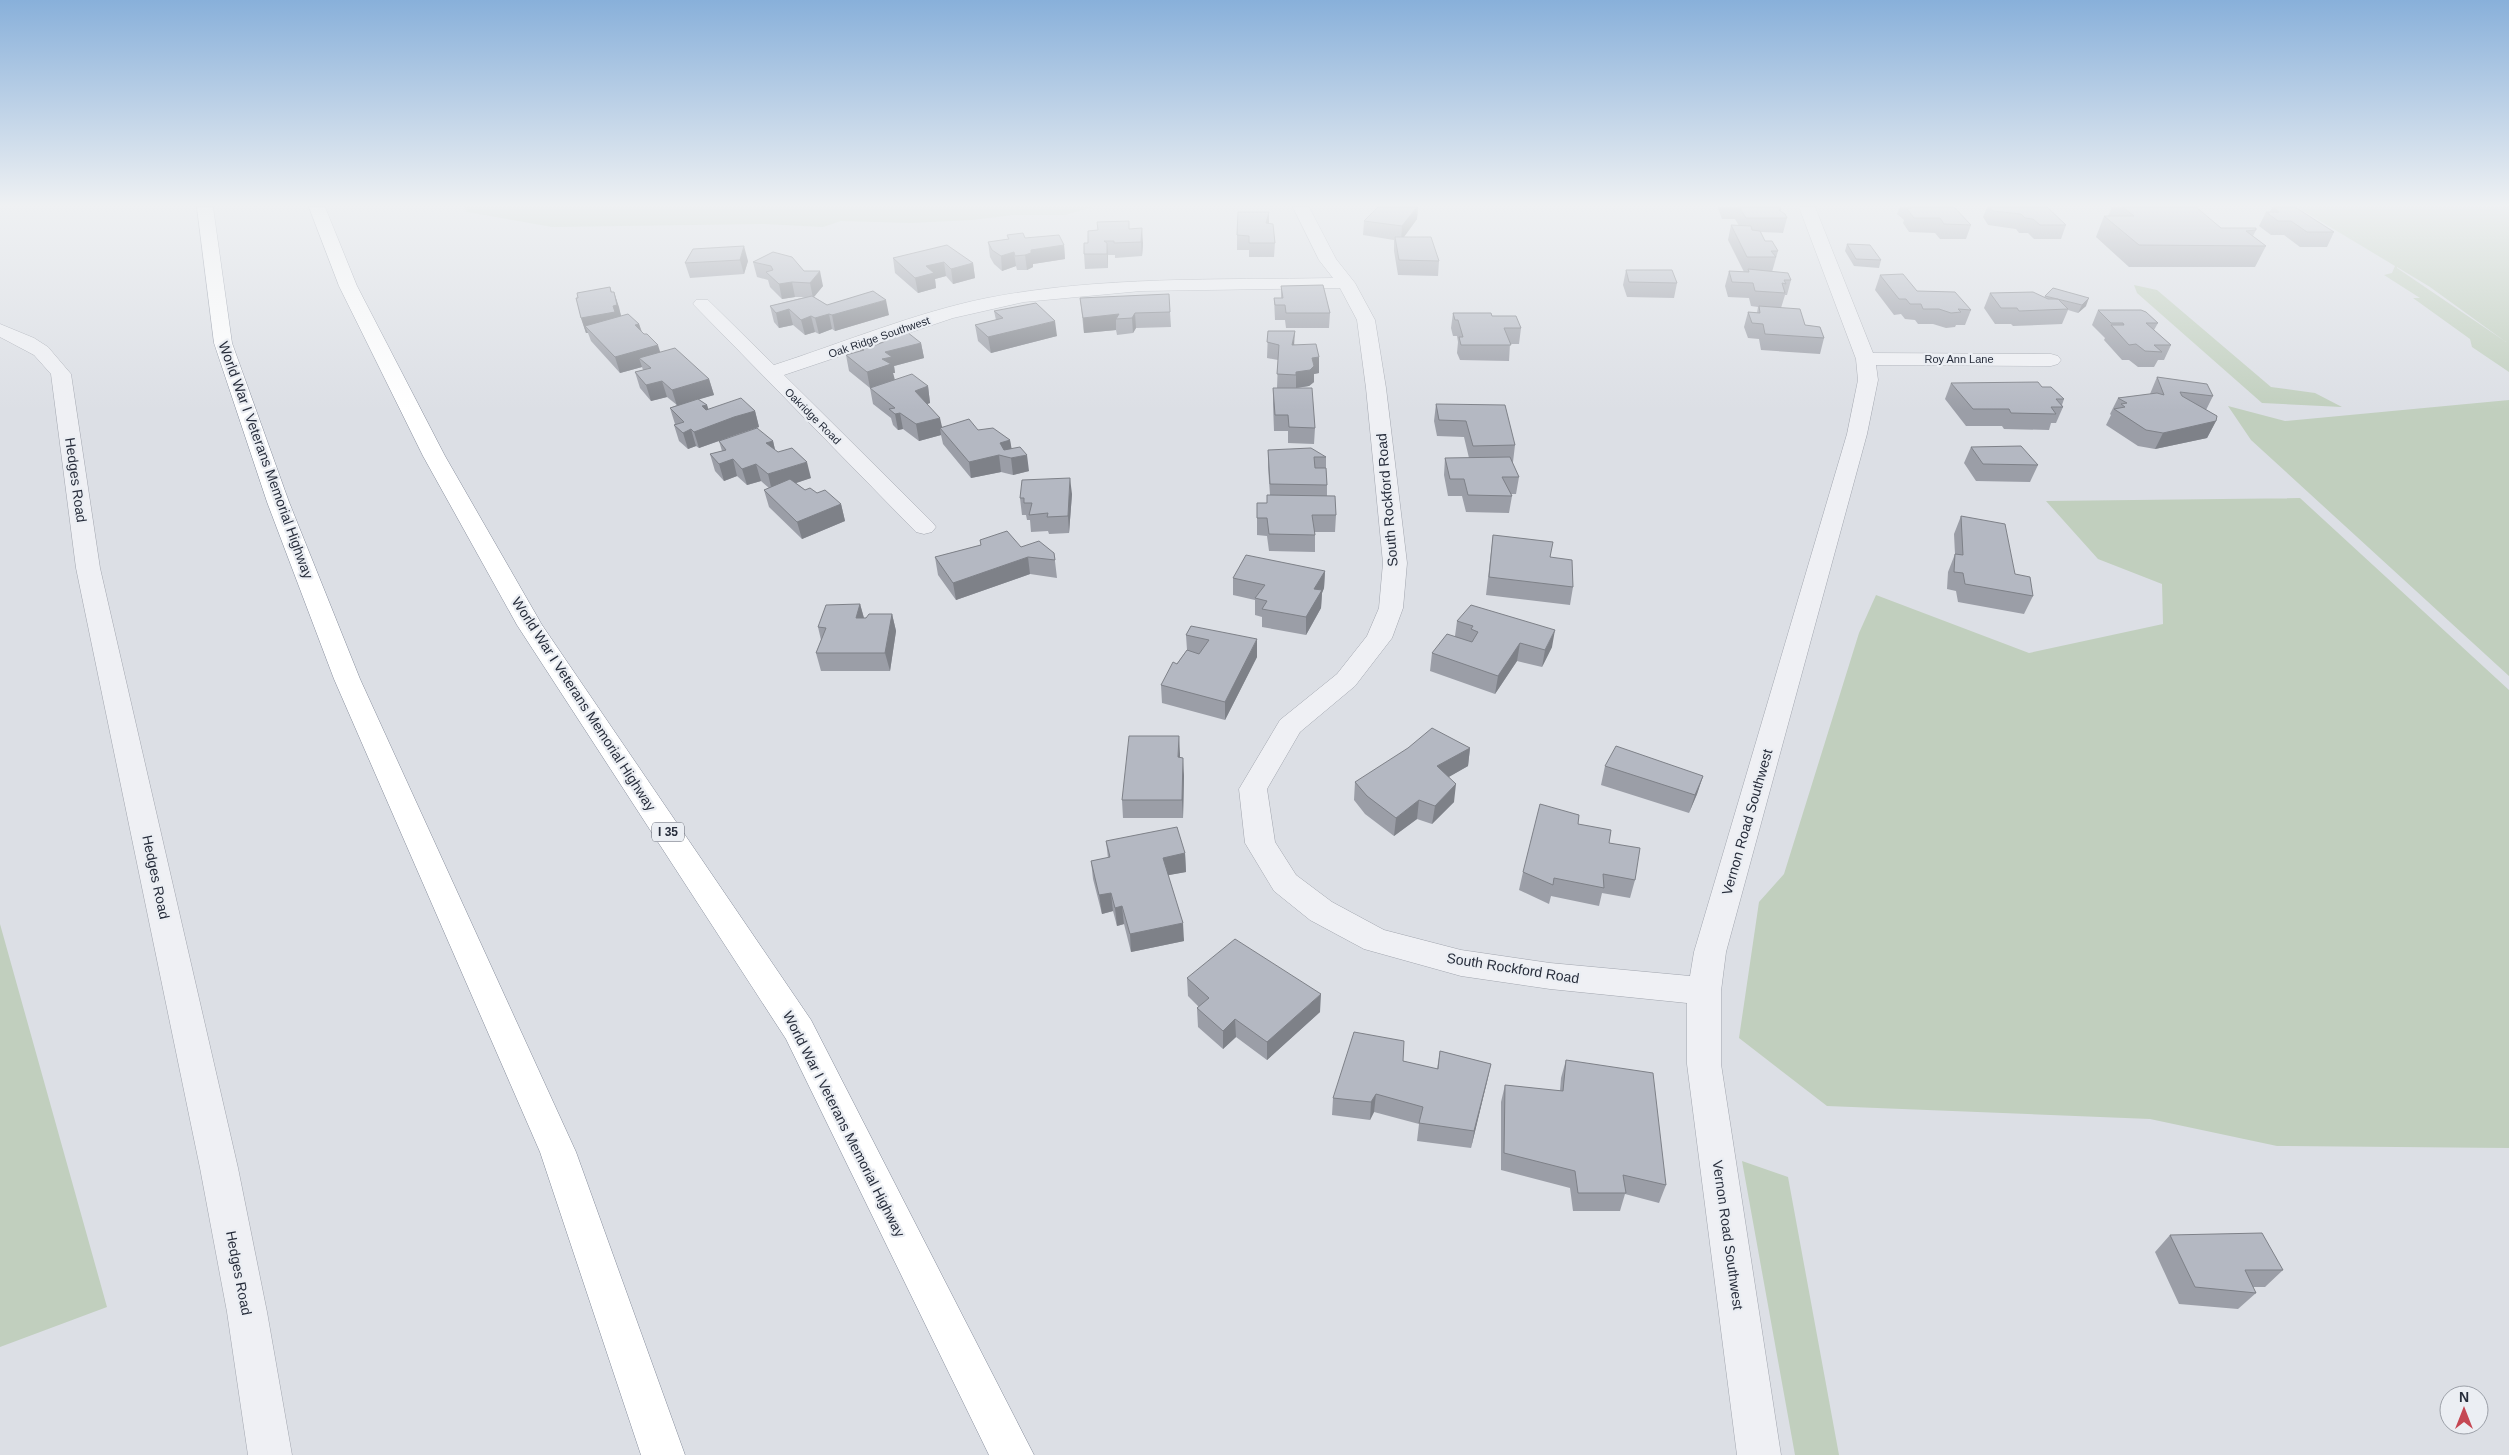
<svg xmlns="http://www.w3.org/2000/svg" width="2509" height="1455" viewBox="0 0 2509 1455" font-family="Helvetica,sans-serif">
  <style>
    .green { fill: #c1cfbe; fill-rule: evenodd }
    .lines { fill: none; stroke-linecap: round; stroke-linejoin: round }
    .minor-casing { stroke: #a2a6af; stroke-width: 1 }
    .highway-casing { stroke: #858c9b; stroke-width: 1 }
    .minor { fill: #eff0f4; fill-rule: evenodd }
    .highway { fill: #fff; fill-rule: evenodd }
    .wall { fill: #9b9ea7 }
    .shaded-wall { fill: #7e8188 }
    .building { fill: #b4b8c2; stroke: #7e8188 }
    .labels { text-anchor: middle; stroke-width: 4.5; stroke-linejoin: round; paint-order: stroke }
    .far-street-label { font-size: 11px; fill: #272d3b; stroke: #ebeef3 }
    .shield { fill: #ebeef3; stroke: #626772; stroke-width: 1 }
    .shield-label { font-size: 12px; font-weight: bold; fill: #272d3b }
    .street-label { font-size: 14px; fill: #272d3b; stroke: #ebeef3 }
  </style>
  <rect width="100%" height="100%" fill="#dcdfe5"/>
  <path class="green" d="M464 207H1093L1065 215H1014L972 220 911 223 841 221 823 227 764 224 552 227 467 212Z
    M2297 207H2509V372L2472 347 2470 339 2413 298H2420L2384 275 2392 273 2395 266ZM2397 267 2430 287 2506 342 2397 268Z
    M2134 285 2157 290 2271 387 2315 393 2342 407 2262 403 2137 293Z
    M2509 400V676L2251 440 2228 406 2285 421Z
    M2300 498 2509 690V1148L2277 1146 2150 1119 1827 1106 1739 1038 1759 902 1784 874 1859 633 1876 595 2029 653 2163 624 2162 584 2098 559 2046 501Z
    M0 924 107 1307 0 1347Z
    M1742 1161 1788 1177 1839 1455H1795Z"/>
  <g class="lines">
    <defs>
      <path id="minor" d="M1293 207H1309L1336 259 1355 283 1375 320 1386 388 1407 563 1403 608 1392 638 1355 686 1300 732 1267 789 1275 842 1296 875 1332 902 1384 930 1461 950 1550 963 1690 976 1694 952 1847 434 1858 380 1856 359 1799 207H1815L1873 353 2051 354 2058 356 2061 360 2058 364 2051 366 1876 365 1878 380 1867 434 1726 952 1721 991V1064L1781 1455H1737L1687 1064V1003L1550 989 1461 976 1364 949 1310 920 1274 891 1245 843 1239 789 1280 720 1337 674 1367 636 1379 608 1383 563 1366 388 1357 320 1340 288 1141 291 1024 302 953 318 784 375 932 522 936 527 932 532 924 534 916 532 693 304 696 300H708L774 365C842 343 917 312 987 298 1100 276 1218 280 1333 278L1319 260Z
        M0 324 34 338 48 347 71 374 100 568 238 1168 267 1312 292 1455H248L227 1312 200 1168 76 568 51 374 34 355 0 337Z"/>
      <path id="highway" d="M197 207H213L232 343 289 502 360 679 576 1152 685 1455H641L540 1152 334 679 267 502 214 343Z
        M309 207H325L357 286 445 456 542 625 811 1020 1034 1455H989L786 1039 517 625 423 456 339 286Z"/>
    </defs>
    <use href="#minor" class="minor-casing"/>
    <use href="#highway" class="highway-casing"/>
    <use href="#minor" class="minor"/>
    <use href="#highway" class="highway"/>
  </g>
  <path class="wall" d="M1378 207H1418L1417 219 1404 237 1439 261 1438 276 1398 275 1394 251V240L1363 235 1364 221Z
    M1718 207H1780L1781 211 1787 218 1783 233 1761 232 1765 241 1778 251 1772 272 1791 280 1787 295H1785L1781 308 1805 325 1824 338 1820 354 1761 350 1759 339 1748 338 1744 327 1748 312 1757 313 1758 307 1751 306 1749 298 1728 297 1725 286 1729 271 1744 272 1728 240 1731 225 1739 226 1735 219H1722L1718 208Z
    M1900 207H1954L1971 225 1966 239H1940L1935 233 1909 232 1903 223 1904 220 1897 214Z
    M1987 207H2047L2066 225 2061 239H2034L2028 233H2019L2016 229 1988 225 1983 217Z
    M2112 207H2192L2221 228 2256 230 2253 236 2266 246 2255 267H2129L2096 237 2104 216H2108Z
    M2272 207H2295L2334 232 2327 247H2300L2284 235H2271L2259 226 2266 212H2270Z
    M1269 212V223L1275 243 1274 257H1249V250H1237V235Z
    M1130 229 1143 243 1142 256 1115 258V255H1108V268L1085 269 1084 254 1088 243Z
    M1007 235 1064 245 1065 259 1033 264V267L1027 270H1017L1016 266 1002 271 994 264 990 257 988 242 1008 239Z
    M1847 244 1881 260 1879 268 1854 266 1845 251Z
    M693 249 748 261 744 274 690 278 685 263Z
    M893 258 973 263 975 278 953 284 946 276 935 279 936 288 918 293 895 273Z
    M753 262 804 271 823 286 814 297 827 305 889 315 835 331 832 329 819 334 815 332 805 335 793 325 779 328 774 322 770 306 805 297H795L782 299 770 287 768 280 757 277Z
    M1626 270 1677 283 1674 298 1627 297 1623 285Z
    M1880 275 1917 291 1971 310 1965 325H1956L1955 327 1946 328 1933 324H1918L1915 320 1905 319 1901 314 1894 315 1875 290Z
    M1281 286 1330 313 1329 328H1286L1285 320H1275L1274 298H1281Z
    M612 292H614L621 316 639 324 642 332 660 352 709 379 714 395 698 399 707 405 708 409 755 411 759 427 726 438 773 441 775 450 811 478 796 483 805 490 817 493 841 504 845 521 802 539 769 507 764 490 769 488 761 481 747 485 737 476 724 481 715 471 710 454 722 451 719 441 699 448 696 446 688 449 679 441 674 425 675 424 670 408 677 405 667 397 651 401 640 388 635 372 643 370 642 367 620 373 591 341 588 333H586L581 318Z
    M1990 293 2044 297 2045 296 2086 306 2078 313 2068 310 2062 324 2013 326 2011 324H1995L1984 308Z
    M1080 298 1170 312 1171 327 1136 328 1133 333 1117 335 1116 330 1084 333Z
    M2098 310 2158 323 2154 330 2171 345 2164 360H2158L2154 367H2138L2129 360H2122L2104 340 2105 338 2092 325Z
    M994 311 1057 336 991 353 978 341 975 325 996 320Z
    M1453 313 1492 316 1521 328 1519 344H1510L1509 361 1460 360 1457 353 1458 342 1457 336H1453L1451 328Z
    M1268 331 1319 357V373L1314 374V382L1309 386 1296 388 1315 428 1314 444 1288 443V431H1274L1273 404V388H1277L1278 360 1267 358Z
    M885 339 921 343 924 358 894 366 895 373H893L894 380 928 386 930 403 927 404 942 427 978 430 1010 440 1011 449 1029 471 1013 475 1001 472 971 478 943 444 941 435 919 441 903 429 898 430 893 425 891 418 873 404 870 388 849 371 846 355 860 351 859 348 876 345 885 341Z
    M2157 377 2213 396 2206 410 2216 421 2207 438 2155 449 2138 446 2106 425 2111 415 2110 414 2118 398 2150 394Z
    M1951 383 2042 387 2064 399 2062 405 2063 407 2056 423H2051L2049 430 2004 429 2002 426H1966L1945 399Z
    M1436 404 1515 445 1513 462H1512L1519 477 1516 494H1511L1512 496 1509 513 1466 512 1462 496H1448L1444 475 1445 458H1469L1464 437 1437 436 1434 421Z
    M1971 447 2038 465 2030 482 1976 481 1964 463Z
    M1268 450 1326 457V468L1327 485V496L1336 515 1335 532H1315V552L1269 551 1267 536 1257 535V503H1267L1270 495 1268 467Z
    M1072 494 1069 533 1049 534 1048 531 1031 532 1030 520H1027L1026 515H1022L1020 498Z
    M1961 516 2015 574 2033 596 2024 614 1958 602 1956 591 1947 589 1948 572 1955 554 1954 534Z
    M1493 535 1550 557 1573 587 1570 605 1486 595Z
    M980 540 1021 547 1054 553 1057 578 1030 574 956 600 938 575 935 557 981 545Z
    M1325 571 1324 588 1322 593 1321 608 1306 635 1262 627V617L1255 615V600L1233 595V578Z
    M860 604 864 618 892 614 896 631 890 671H821L816 653 821 640 818 627Z
    M1457 621 1552 647 1542 667 1517 661 1495 694 1430 671 1432 653 1455 636Z
    M1191 626 1257 657 1225 720 1162 703 1161 685 1187 650 1186 635Z
    M1470 748 1468 766 1448 777 1454 802 1432 824 1417 819 1394 836 1365 814 1354 800 1355 782Z
    M1180 754V758L1184 776 1183 818H1123L1122 800Z
    M1605 766 1703 776 1697 794 1689 813 1601 785Z
    M1578 824 1609 843 1635 880 1630 898 1602 893 1599 906 1551 896 1549 904 1519 890 1523 872Z
    M1106 841 1185 853 1186 872 1168 875 1184 941 1131 952 1124 924 1117 926 1113 911 1102 914 1093 879 1091 861 1108 858Z
    M1187 978 1320 1012 1267 1060 1236 1037 1223 1049 1198 1027 1197 1008 1199 1007 1188 996Z
    M1440 1051 1491 1064 1471 1148 1417 1141 1419 1124 1374 1112 1370 1120 1332 1115 1333 1098 1403 1061 1437 1069Z
    M1566 1060 1666 1185 1659 1203 1625 1194 1620 1211H1573L1570 1188 1501 1170V1102L1505 1085 1560 1091 1561 1078Z
    M2170 1235 2283 1270 2265 1287H2253L2256 1293 2238 1309 2179 1304 2155 1252Z"/>
  <path class="shaded-wall" d="M1417 207H1418L1417 219 1401 241 1402 226Z
    M1269 212V226L1266 223Z
    M1142 228 1143 243 1142 256 1141 242Z
    M1107 243 1108 257V268L1107 254Z
    M1064 245 1065 259 1033 264V267L1027 270 1025 255 1031 250Z
    M744 246 748 261 744 274 740 260Z
    M1014 252 1016 266 1002 271 1001 256Z
    M944 262 946 276 935 279 936 288 918 293 915 278 926 266Z
    M973 263 975 278 953 284 951 269Z
    M820 271 823 286 813 298 810 283Z
    M792 282 795 297 782 299 779 284Z
    M610 287 616 305 614 292 619 307 622 320 585 326 588 333H586L581 318Z
    M2089 298 2086 306 2078 313 2082 305Z
    M886 300 889 315 835 331 832 315Z
    M789 309 793 325 779 328 776 313Z
    M1135 313 1136 328 1133 333 1132 318Z
    M829 314 832 329 819 334 815 318Z
    M1119 314 1116 319V330L1084 333 1083 318Z
    M811 316 815 332 805 335 801 320Z
    M1055 321 1057 336 991 353 988 337Z
    M639 324 644 339 635 325Z
    M1295 331 1294 346 1292 345Z
    M921 343 924 358 894 366 895 373H893L895 380 870 388 867 372 882 359 885 352Z
    M658 345 663 361 639 358 642 367 620 373 615 357Z
    M1319 357V373L1314 374V382L1309 386 1296 388V372L1312 358Z
    M709 379 714 395 677 406 672 390Z
    M662 381 667 397 651 401 646 385Z
    M928 386 930 403 918 407 915 391Z
    M707 405 712 421 702 406Z
    M755 411 759 427 738 434 699 448 694 432 734 417Z
    M900 413 903 429 898 430 895 414Z
    M940 418 943 431 940 428 941 435 919 441 916 424Z
    M2216 421 2207 438 2155 449 2163 433Z
    M691 429 696 446 688 449 683 433Z
    M1010 440 1013 456H1002L1000 443Z
    M773 441 777 458 766 443Z
    M999 455 1001 472 971 478 969 462Z
    M1027 455 1029 471 1013 475 1011 458Z
    M733 459 737 476 724 481 719 464Z
    M807 462 811 478 772 491 768 474Z
    M756 464 761 481 747 485 742 469Z
    M1070 478 1072 494 1069 533 1068 516Z
    M841 504 845 521 802 539 797 522Z
    M1028 557 1030 574 956 600 953 583Z
    M1325 571 1324 588 1322 593 1321 608 1306 635V617L1314 589Z
    M860 604 865 622 856 618Z
    M892 614 896 631 890 671 885 653Z
    M1555 630 1552 647 1542 667 1545 650Z
    M1257 639V657L1225 720V702Z
    M1520 643 1517 661 1495 694 1498 676Z
    M1179 736 1180 754 1179 776 1178 757Z
    M1470 748 1468 766 1435 785 1437 766Z
    M1183 758 1184 776 1183 818 1182 800Z
    M1703 776 1697 794 1689 813 1695 795Z
    M1456 784 1454 802 1432 824 1435 806Z
    M1419 800 1417 819 1394 836 1396 818Z
    M1185 853 1186 872 1164 876 1163 858Z
    M1111 893 1113 911 1102 914 1099 895Z
    M1122 906 1124 924 1117 926 1115 908Z
    M1183 923 1184 941 1131 952 1130 934Z
    M1321 994 1320 1012 1267 1060V1042Z
    M1235 1019 1236 1037 1223 1049V1031Z
    M1491 1064 1487 1082 1471 1148 1474 1131Z
    M1376 1094 1374 1112 1370 1120 1371 1102Z"/>
  <path class="building" d="M1378 207H1417L1402 226 1364 221Z
    M1739 207H1780L1781 210H1779L1785 214 1787 218H1746Z
    M1909 207H1954L1971 225 1944 224 1940 218H1914L1907 209 1911 208Z
    M1990 207H2047L2066 225H2040L2033 219 2025 218 2021 214 1993 211Z
    M2123 207H2196L2221 228H2256V230L2246 231 2266 246 2139 245 2104 216H2134Z
    M2273 207H2295L2334 232H2307L2291 221H2278L2266 212H2279Z
    M1238 212H1269L1266 223 1273 224 1275 243H1249V236L1237 235Z
    M1129 221V229L1142 228 1141 242 1114 243V241H1104L1107 243V254H1084V243H1088V231L1098 230 1097 222Z
    M1731 225 1751 226 1752 230 1760 231 1765 241H1772L1778 251H1771L1776 257H1747Z
    M1023 233 1025 238 1059 235 1064 245 1031 250V253L1025 255 1015 256 1014 252 1001 256 992 250 988 242 1009 239 1007 235Z
    M1395 237H1431L1439 261 1399 260Z
    M1847 244 1870 245 1881 260 1856 259Z
    M947 245 973 263 951 269 944 262 926 266 934 273 915 278 893 258Z
    M744 246 740 260 685 263 693 249Z
    M773 252 792 257 804 271H820L810 283 792 282 779 284 766 272 773 270 771 266 753 262Z
    M1748 269 1788 273 1791 280H1784L1786 284 1782 283 1785 293 1755 291 1753 283 1732 282 1729 271 1749 272Z
    M1626 270H1672L1677 283 1629 282Z
    M1903 274 1917 291 1955 292 1971 310 1958 309 1961 312 1951 313 1939 309H1923L1921 304H1910L1906 299H1899L1880 275Z
    M1323 285 1330 313H1286L1285 305H1275L1274 298H1283L1281 286Z
    M610 287 611 292H614L617 305 613 306 615 312 581 318 576 298H578L577 293Z
    M2053 288 2089 298 2082 305 2045 296Z
    M873 291 886 300 832 315 829 314 815 318 811 316 801 320 789 309 776 313 770 306 812 296 827 305Z
    M2033 292 2048 299H2058L2068 309 2019 311 2017 308H2001L1990 293Z
    M1169 294 1170 312 1135 313 1132 318 1116 319 1119 314 1083 318 1080 298Z
    M1036 303 1055 321 988 337 975 325 1003 318 994 311Z
    M1759 306 1800 309 1805 325 1820 327 1824 338 1765 334 1763 324 1752 323 1748 312 1760 313Z
    M2098 310H2141L2146 312 2158 323H2146L2171 345H2154L2162 352 2145 351 2136 344 2129 345 2111 325H2124L2123 323H2111Z
    M1453 313H1491L1492 316H1516L1521 328H1504L1511 345H1461L1459 337H1463L1458 320H1455Z
    M628 314 639 324 635 325 644 334H647L658 345 615 357 585 326Z
    M1268 331H1295L1292 345 1316 344 1319 357 1312 358 1314 366 1310 370 1296 372V375L1277 374 1279 345 1267 342Z
    M907 332 921 343 885 352 892 357 882 359 891 364 867 372 846 355 864 350 859 348 872 343 876 345 888 340 885 339Z
    M675 348 709 379 672 390 662 381 646 385 635 372 651 368 639 358Z
    M912 374 928 386 915 391 940 418 916 424 900 413 895 414 889 409 895 408 870 388Z
    M2157 377 2207 384 2213 396 2180 392 2182 396 2217 416 2216 421 2163 433 2146 430 2114 409 2125 407 2121 404 2127 403 2118 398 2157 393 2164 395Z
    M2038 382 2042 387H2051L2064 399H2056L2063 407H2051L2056 414 2011 413 2009 409H1973L1951 383Z
    M1273 388H1312L1315 428 1289 427 1288 415H1275Z
    M741 398 755 411 734 417 694 432 691 429 683 433 674 425 684 422 670 408 698 399 707 405 702 406 706 410Z
    M1436 404 1505 405 1515 445 1473 446 1466 421 1439 420Z
    M969 419 978 430 993 428 1010 440 1000 443 1004 450 1020 447 1027 455 1011 458 999 455 969 462 940 428Z
    M757 428 773 441 766 443 778 452 792 448 807 462 768 474 756 464 742 469 733 459 719 464 710 454 726 450 719 441Z
    M2021 446 2038 465 1983 464 1971 447Z
    M1311 448 1326 457H1314L1315 468H1326L1327 485 1270 484 1268 450Z
    M1510 457 1519 477H1502L1512 496 1468 495 1464 479H1450L1445 458Z
    M1070 478 1068 516 1047 517 1048 513 1029 515 1032 503H1024V498H1020L1022 480Z
    M790 479 805 490 810 488 817 493 825 490 841 504 797 522 764 490Z
    M1267 495 1335 496 1336 515H1312L1315 535 1269 534 1267 518H1257V503H1267Z
    M1961 516 2005 524 2015 574 2030 577 2033 596 1965 584 1963 573 1954 572 1955 554 1963 555Z
    M1007 531 1021 547 1039 541 1054 553 1055 560 1028 557 953 583 935 557 981 545 980 540Z
    M1493 535 1553 542 1550 557 1572 560 1573 587 1489 577Z
    M1246 555 1325 571 1314 589 1322 590 1306 617 1262 609 1267 601 1255 598 1265 585 1233 578Z
    M860 604 856 618H866L869 614H892L885 653H816L826 628 818 627 826 605Z
    M1471 605 1555 630 1545 650 1520 643 1498 676 1432 653 1447 634 1472 642 1478 632 1471 629 1473 626 1457 621Z
    M1191 626 1257 639 1225 702 1161 685 1173 662 1177 664 1187 650 1199 654 1209 640 1186 635Z
    M1432 728 1470 748 1437 766 1456 784 1435 806 1419 800 1396 818 1367 796 1355 782 1408 748Z
    M1129 736H1179L1178 757 1183 758 1182 800H1122Z
    M1616 746 1703 776 1695 795 1605 766Z
    M1540 804 1579 815 1578 824 1611 830 1609 843 1640 848 1635 880 1603 874 1604 888 1554 878 1553 885 1523 872Z
    M1177 827 1185 853 1163 858 1183 923 1130 934 1122 906 1115 908 1111 893 1099 895 1091 861 1110 857 1106 841Z
    M1235 939 1321 994 1267 1042 1235 1019 1223 1031 1197 1008 1209 998 1187 978Z
    M1354 1032 1404 1041 1403 1061 1438 1069 1440 1051 1491 1064 1474 1131 1419 1123 1423 1107 1376 1094 1371 1102 1333 1098Z
    M1566 1060 1653 1073 1666 1185 1623 1175 1626 1193H1578L1575 1171 1504 1153 1505 1085 1563 1091Z
    M2262 1233 2283 1270H2245L2256 1293 2195 1287 2170 1235Z"/>
  <linearGradient id="sky" x2="0" y2="1"><stop stop-color="#88b0da"/><stop offset="0.5" stop-color="#eff1f3"/><stop offset="1" stop-color="#eff1f3" stop-opacity="0"/></linearGradient>
  <rect width="2509" height="410" fill="url(#sky)"/>
  <g class="labels">
    <g class="far-street-label">
      <text transform="translate(879 337) rotate(-19)" y="4">Oak Ridge Southwest</text>
      <text x="1959" y="363">Roy Ann Lane</text>
      <text transform="translate(813 416) rotate(45)" y="4">Oakridge Road</text>
    </g>
    <rect class="shield" x="652" y="822.5" width="32" height="19" rx="4"/>
    <g class="shield-label">
      <text x="668" y="836">I 35</text>
    </g>
    <g class="street-label">
      <text transform="translate(266 460) rotate(70)" y="5">World War I Veterans Memorial Highway</text>
      <text transform="translate(76 480) rotate(82)" y="5">Hedges Road</text>
      <text transform="translate(1387 500) rotate(-95)" y="5">South Rockford Road</text>
      <text transform="translate(584 704) rotate(57)" y="5">World War I Veterans Memorial Highway</text>
      <text transform="translate(1747 822) rotate(-74)" y="5">Vernon Road Southwest</text>
      <text transform="translate(156 877) rotate(78)" y="5">Hedges Road</text>
      <text transform="translate(1513 968) rotate(9)" y="5">South Rockford Road</text>
      <text transform="translate(844 1124) rotate(63)" y="5">World War I Veterans Memorial Highway</text>
      <text transform="translate(1728 1235) rotate(82)" y="5">Vernon Road Southwest</text>
      <text transform="translate(239 1273) rotate(79)" y="5">Hedges Road</text>
    </g>
  </g>
  <g transform="translate(2464 1410)"><circle r="24" fill="#ebeef3" stroke="#9da1a9"/>
  <path d="M0-4L9 19L0 12L-9 19Z" fill="#c54753"/>
  <text y="-8" font-size="14" font-weight="bold" text-anchor="middle" fill="#272d3b">N</text>
  </g>
</svg>
